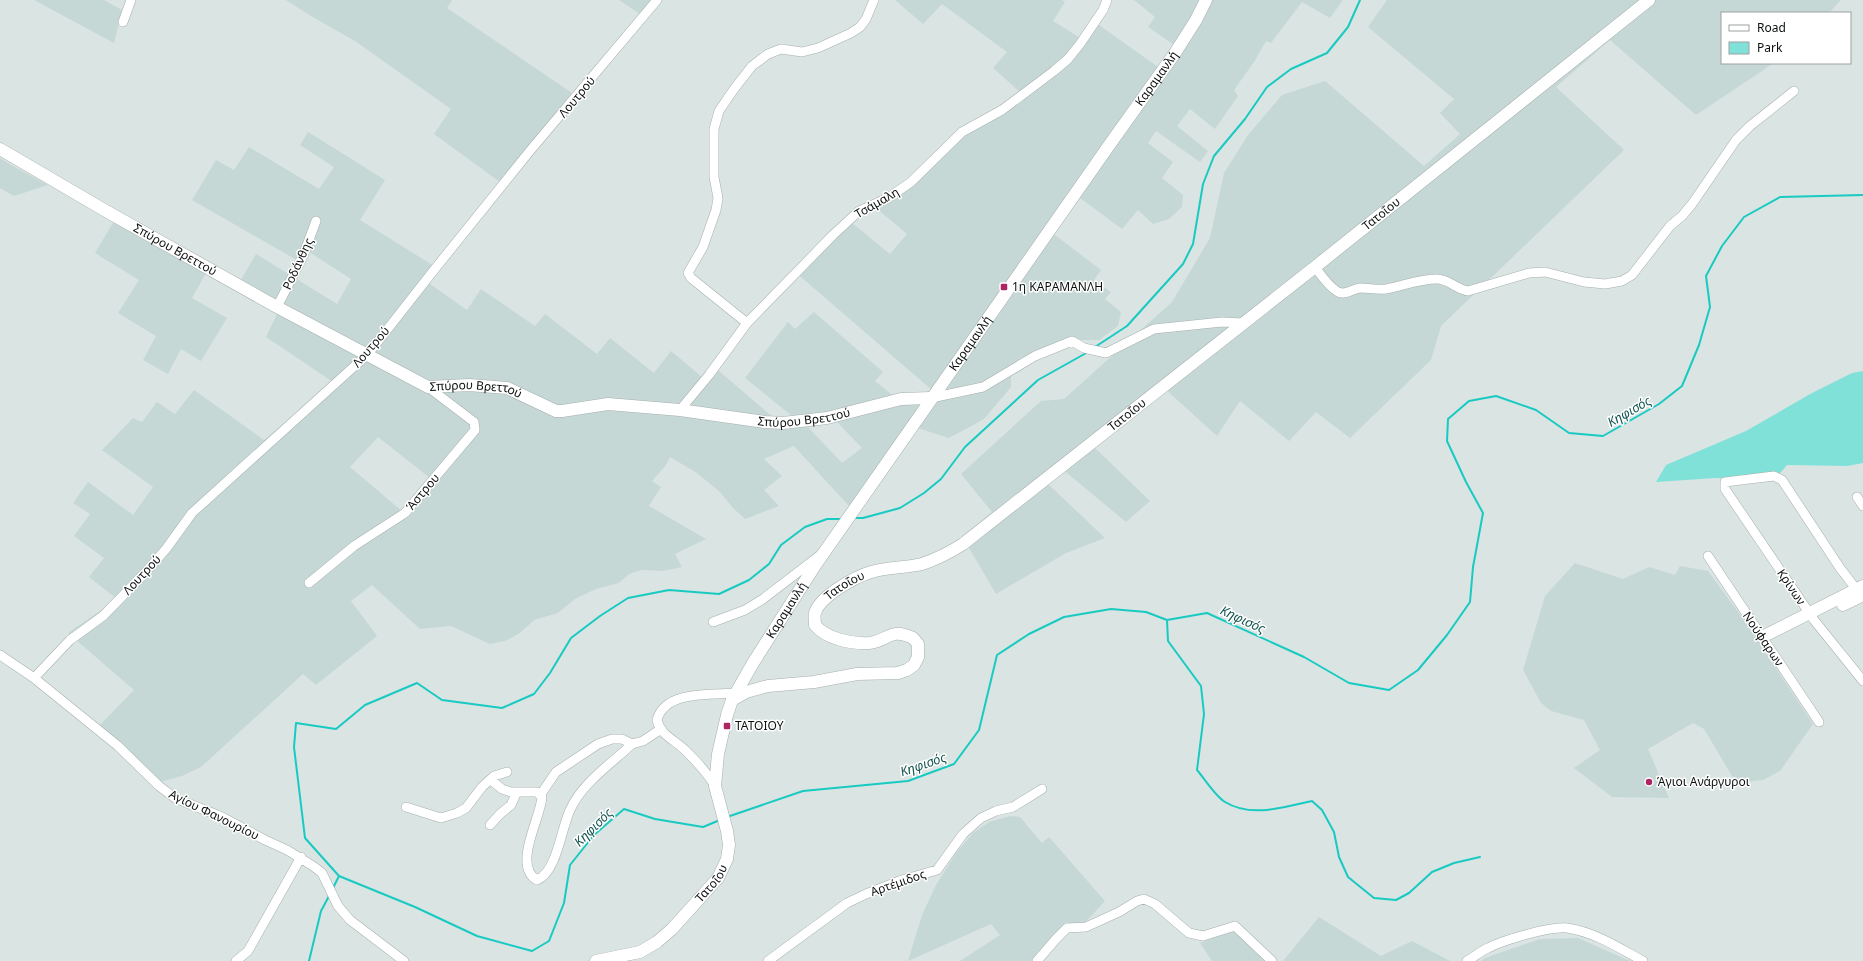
<svg xmlns="http://www.w3.org/2000/svg" width="1863" height="961" viewBox="0 0 1863 961" font-family="'Noto Sans',sans-serif">
  <style>
    .built { fill: #c5d8d6; fill-rule: evenodd }
    .green { fill: #80e1d9 }
    .lines { fill: none; stroke-linecap: round; stroke-linejoin: round }
    .stream { stroke: #18cac1; stroke-width: 2 }
    .street-casing { stroke: #a6afae; stroke-width: 10 }
    .secondary-casing { stroke: #a6afae; stroke-width: 13 }
    .street { stroke: #fff; stroke-width: 9 }
    .secondary { stroke: #fff; stroke-width: 12 }
    .poi-dot { fill: #af2462; stroke: #fff; stroke-width: 1.5 }
    .labels { text-anchor: middle; stroke-width: 3; stroke-linejoin: round; paint-order: stroke }
    .street-label { font-size: 12px; fill: #0b0f0e; stroke: #fff }
    .poi-label { font-size: 12px; fill: #0b0f0e; stroke: #fff; text-anchor: start }
    .water-label { font-size: 13px; font-style: italic; fill: #165753; stroke: #fff }
  </style>
  <rect width="100%" height="100%" fill="#dae4e3"/>
  <path class="built" d="M34 0H104L122 10 114 43Z
    M286 0H452L447 8 572 93 500 182 434 134 451 109 355 41 311 16Z
    M619 0H651L640 14Z
    M895 0H1062L1065 2 1053 21 1079 37 1092 20 1158 67 1173 44 1148 27 1155 17 1134 0H1343L1330 18 1302 2 1271 43 1266 41 1254 62 1234 90 1238 96 1215 129 1190 109 1177 126 1208 151 1200 162 1156 131 1148 143 1173 162 1162 178 1183 195 1182 207 1169 219 1153 224 1138 210 1122 229 1072 192 1047 229 1101 270 1094 280 1111 292 1105 299 1121 312 1118 326 1099 340H1081L1035 361 1011 376V387L984 419 949 438 918 428 859 511 849 506 794 446 764 459 782 476 764 490 779 506 745 519 733 508 720 492 697 473 670 457 666 465 652 481 661 487 649 506 706 539 675 554 682 567 663 571 641 570 629 574 619 583 596 589 575 599 558 613 534 620 520 633 505 641 490 644 451 626 420 629 372 585 351 601 377 636 316 685 303 674 201 767 182 776 152 784 95 730 134 690 68 633 117 599 89 577 104 558 74 536 90 514 73 503 88 482 133 515 153 487 102 450 133 418 142 422 157 402 175 414 194 390 264 440 333 382 266 337 277 314 235 290 256 254 337 304 351 279 309 252 302 263 192 200 216 160 234 170 249 147 319 189 334 167 300 145 308 132 385 180 360 220 434 266 423 279 467 310 481 289 535 326 545 314 597 354 610 338 654 373 671 351 702 377 712 365 775 419 792 416 745 378 788 322 795 329 814 312 883 372 875 381 896 398 928 396 932 390 794 271 846 218 890 254 907 234 869 202 901 185 917 172 959 128 1008 102 1020 92 993 68 1007 52 942 4 923 24ZM837 422 862 448 842 463 806 425ZM378 437 430 478 403 512 350 467Z
    M1387 0H1841L1829 13H1722V63H1774L1696 115 1610 40 1556 87 1624 150 1441 326 1431 360 1350 438 1316 412 1289 441 1240 401 1217 436 1163 387 1094 447 1150 501 1126 522 1061 468 1047 483 1105 538 1066 553 996 594 962 536 992 512 961 474 1041 401 1064 399 1172 302 1210 238 1224 173 1248 135 1282 95 1325 81 1424 166 1460 134 1440 113 1454 99 1368 27Z
    M0 158 11 165 48 185 14 196 0 188Z
    M114 221 206 273 192 298 227 318 201 361 181 349 168 374 143 360 156 336 118 313 139 280 95 253Z
    M1575 563 1623 579 1649 567 1675 575 1680 566 1708 571 1741 616 1813 724 1780 771 1763 780 1743 782 1732 776 1704 729 1693 723 1648 749 1669 798 1612 797 1574 768 1600 750 1584 720 1551 711 1541 703 1523 670 1545 596Z
    M1010 816 1020 817 1042 843 1049 837 1105 901 1077 931 1066 922 1034 961H960L1000 935 991 924 908 961 922 915 936 885 956 853 973 833 989 822Z
    M1319 917 1381 956 1412 941 1450 961H1283Z
    M1235 930 1269 961H1212L1200 943Z
    M1578 938 1630 961H1481L1485 958 1540 939Z"/>
  <path class="green" d="M1863 371V463L1847 466 1787 465 1774 480 1716 478 1656 482 1666 465 1746 431 1812 393 1852 373Z"/>
  <g class="lines">
    <path class="stream" d="M1095 347 1127 326 1183 264 1193 244 1203 184 1214 156 1245 119 1267 87 1291 69 1327 53 1348 27 1360 0
      M853 518H863L900 508 924 493 941 479 965 447 1038 380 1088 352
      M1167 620 1168 641 1201 686 1204 714 1197 770C1204 778 1216 797 1225 802 1251 818 1284 807 1312 801L1322 810 1334 832 1339 857 1348 877 1374 898 1396 900 1409 893 1432 872 1454 863 1480 857
      M727 817 803 791 908 781 954 764 979 730 997 655 1029 634 1064 617 1111 609 1146 612 1167 620 1207 613 1304 657 1349 683 1389 690 1418 670 1447 635 1470 602 1473 567 1483 513 1466 482 1447 441 1448 419 1469 401 1496 396 1536 410 1569 433 1603 436 1659 404 1682 386 1699 345 1710 307 1706 276 1722 246 1744 217 1780 197 1863 195
      M339 876 305 838 294 747 296 723 336 729 365 705 417 683 442 700 502 708 534 694 550 673 571 638 600 616 628 598 669 590 719 594 749 580 769 564 781 545 805 527 827 519H842
      M333 888 339 876 415 907 477 936 532 951 549 941 564 903 570 865 594 835 624 809 655 819 703 827 720 820
      M309 961 321 911 329 896"/>
    <defs>
      <path id="street" d="M123 22 131 0
        M1315 267C1321 275 1328 286 1338 292 1346 296 1353 288 1361 288 1369 288 1377 290 1386 289 1403 286 1419 279 1437 279 1449 279 1457 290 1468 291L1529 273 1545 272 1584 282 1605 284 1622 281 1632 275 1670 226 1682 216 1692 204 1736 140 1750 126 1794 91
        M277 307 303 256 316 221
        M747 323 691 278 688 273 703 247 716 210 718 198 714 177V129L719 111 734 89 752 66 768 54 781 49 802 52 818 48 851 33 860 27 866 19 874 0
        M931 398 983 387 1035 356 1072 341 1084 348 1106 353 1154 329 1222 322 1242 323
        M680 410 709 375 747 323 833 235 859 211 888 198 911 182 962 132 1002 110 1054 71 1068 59 1080 44 1103 10 1107 0
        M1857 497 1863 506
        M1708 556 1819 722
        M309 583 354 546 405 513 475 430 474 422 428 387
        M1860 594 1840 568 1782 480 1774 476 1725 482V489L1814 620 1863 681
        M713 622 745 610 763 599 819 556
        M0 655 34 678 118 746 159 786 175 798 222 817 265 840 287 850 313 866 322 873 338 906 350 920 404 961
        M34 678 70 640 103 616 143 575 166 549 192 513 368 354 434 270 529 152 657 0
        M491 780 502 789 511 792H537L542 797C541 817 512 866 537 880 557 872 561 829 570 810 582 783 611 764 632 744L643 741 661 729
        M715 786C707 772 696 761 685 750 675 740 660 735 657 720 665 690 711 695 736 693
        M541 794 556 772 598 744 612 739H622L632 744
        M406 807 441 818 457 813 466 808 482 787 494 776 507 772
        M490 825 500 814 511 805 516 794
        M236 961 248 951 301 857
        M768 961 847 903 866 894 902 880 937 870 963 834 981 818 996 811 1013 807 1042 789
        M1037 961 1056 939 1067 928 1086 927 1119 912 1137 901 1144 899 1155 904 1189 933 1203 936 1235 926 1272 961
        M1467 961C1474 957 1481 951 1488 948 1503 940 1551 926 1567 928 1595 932 1619 948 1643 961"/>
      <g id="secondary">
        <path id="s1" d="M0 149 106 211 277 307 428 387 469 385 507 388 556 411H562L608 404 680 410 765 422 783 423 827 418 901 399 931 398"/>
        <path d="M1843 605 1863 595"/>
        <path d="M1762 637 1863 586"/>
        <path id="s2" d="M732 700 746 692 768 686 814 682 857 674 898 673 907 670 914 665 918 657V644L913 638C889 627 889 641 869 643 852 644 826 639 815 625 815 621 814 616 815 613 820 596 855 577 871 572 887 567 905 568 922 564 937 559 949 553 963 544L1315 267 1649 0"/>
        <path id="s3" d="M596 961 640 952 657 942 672 929 718 878 727 859 729 845 727 831 715 786 718 754 727 715 732 700 753 663 816 564 1110 144 1175 53 1196 20 1206 0"/>
      </g>
    </defs>
    <use href="#street" class="street-casing"/>
    <use href="#secondary" class="secondary-casing"/>
    <use href="#street" class="street"/>
    <use href="#secondary" class="secondary"/>
  </g>
  <g class="poi-dot">
    <rect x="1000" y="283" width="8" height="8" rx="2"/>
    <rect x="723" y="722" width="8" height="8" rx="2"/>
    <circle cx="1649" cy="782" r="4"/>
  </g>
  <g class="labels">
    <g class="street-label">
      <text dy="4" stroke="none"><textPath href="#s3" startOffset="1090">Καραμανλή</textPath></text>
      <text transform="translate(577 97) rotate(-50)" y="4">Λουτρού</text>
      <text transform="translate(877 203) rotate(-30)" y="4">Τσάμαλη</text>
      <text dy="4" stroke="none"><textPath href="#s2" startOffset="1036">Τατοΐου</textPath></text>
      <text dy="4" stroke="none"><textPath href="#s1" startOffset="202">Σπύρου Βρεττού</textPath></text>
      <text transform="translate(298 264) rotate(-65)" y="4">Ροδάνθης</text>
      <text dy="4" stroke="none"><textPath href="#s3" startOffset="766">Καραμανλή</textPath></text>
      <text transform="translate(371 347) rotate(-49)" y="4">Λουτρού</text>
      <text dy="4" stroke="none"><textPath href="#s1" startOffset="538">Σπύρου Βρεττού</textPath></text>
      <text dy="4" stroke="none"><textPath href="#s2" startOffset="712">Τατοΐου</textPath></text>
      <text dy="4" stroke="none"><textPath href="#s1" startOffset="873">Σπύρου Βρεττού</textPath></text>
      <text transform="translate(423 492) rotate(-50)" y="4">Άστρου</text>
      <text transform="translate(142 575) rotate(-47)" y="4">Λουτρού</text>
      <text dy="4" stroke="none"><textPath href="#s2" startOffset="376">Τατοΐου</textPath></text>
      <text transform="translate(1791 587) rotate(56)" y="4">Κρίνων</text>
      <text dy="4" stroke="none"><textPath href="#s3" startOffset="442">Καραμανλή</textPath></text>
      <text transform="translate(1763 639) rotate(56)" y="4">Νούφαρων</text>
      <text transform="translate(214 815) rotate(26)" y="4">Αγίου Φανουρίου</text>
      <text dy="4" stroke="none"><textPath href="#s3" startOffset="145">Τατοΐου</textPath></text>
      <text transform="translate(898 883) rotate(-19)" y="4">Αρτέμιδος</text>
    </g>
    <g class="poi-label">
      <text x="1012" y="291">1η ΚΑΡΑΜΑΝΛΗ</text>
      <text x="735" y="730">ΤΑΤΟΙΟΥ</text>
      <text x="1657" y="786">Άγιοι Ανάργυροι</text>
    </g>
    <g class="water-label">
      <text transform="translate(1629 411) rotate(-30)" y="5">Κηφισός</text>
      <text transform="translate(1243 619) rotate(25)" y="5">Κηφισός</text>
      <text transform="translate(923 764) rotate(-19)" y="5">Κηφισός</text>
      <text transform="translate(593 827) rotate(-45)" y="5">Κηφισός</text>
    </g>
  </g>
  <rect x="1721" y="12" width="130" height="52" fill="#ffffff" stroke="#9d9f9f"/>
  <rect x="1729" y="25" width="20" height="6" fill="#ffffff" stroke="#9d9f9f"/>
  <text x="1757" y="32" font-size="12" fill="#0b0f0e">Road</text>
  <rect x="1729" y="42" width="20" height="12" fill="#80e1d9" stroke="#9d9f9f"/>
  <text x="1757" y="52" font-size="12" fill="#0b0f0e">Park</text>
</svg>
